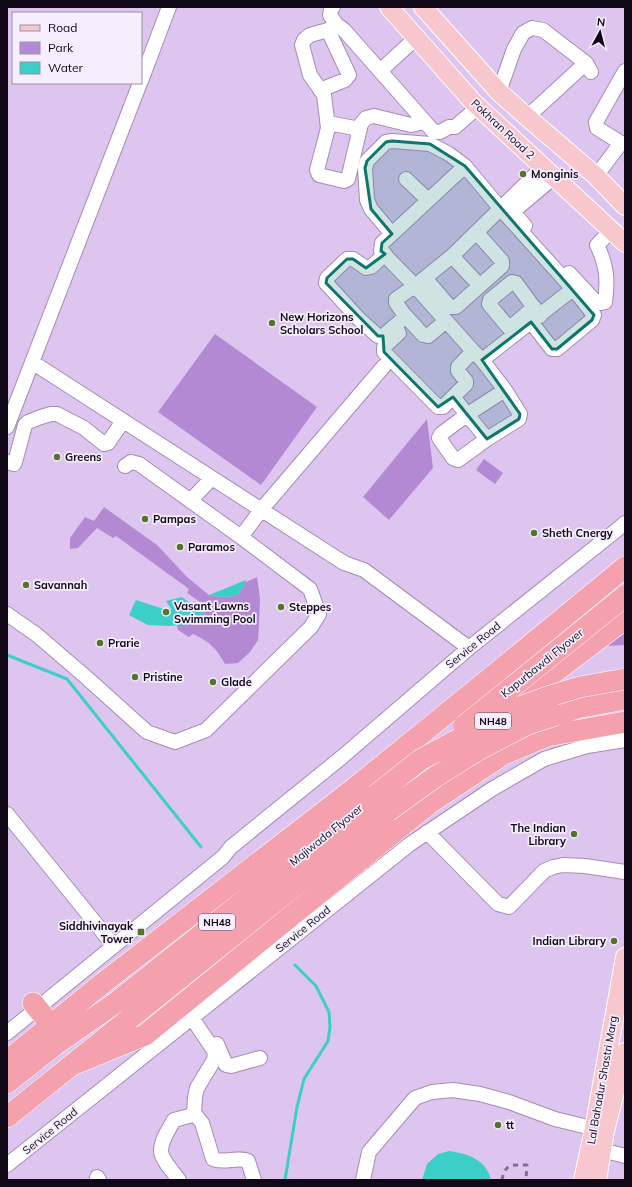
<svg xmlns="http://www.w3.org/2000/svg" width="632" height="1187" viewBox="0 0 632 1187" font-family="Mulish,sans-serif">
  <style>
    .green { fill: #b389d3 }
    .water { fill: #3ccfc8 }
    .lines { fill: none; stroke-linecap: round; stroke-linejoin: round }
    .stream { stroke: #3ccfc8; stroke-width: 3 }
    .minor-casing { stroke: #a38db5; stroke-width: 16 }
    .major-casing { stroke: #fff; stroke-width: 20 }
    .highway-casing { stroke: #fff; stroke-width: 22 }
    .minor { stroke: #fff; stroke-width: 14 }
    .major { stroke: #f8c7ce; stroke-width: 18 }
    .highway { stroke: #f4a1ad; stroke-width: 21 }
    .rail { stroke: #806f8d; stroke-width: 3; stroke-dasharray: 5 5; stroke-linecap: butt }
    .highway-bridge-casing { stroke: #fff; stroke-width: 22; stroke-linecap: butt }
    .highway-bridge { stroke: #f4a1ad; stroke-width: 21 }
    .marked { fill: #0f766e; fill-opacity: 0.2; stroke: #0f766e; stroke-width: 3; stroke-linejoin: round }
    .poi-dot { fill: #53742b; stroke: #f6edfe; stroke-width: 1.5 }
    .labels { text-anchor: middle; stroke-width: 3.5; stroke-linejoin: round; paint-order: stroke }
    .shield { fill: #f6edfe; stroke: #554d5c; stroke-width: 1 }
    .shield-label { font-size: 10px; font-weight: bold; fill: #100816 }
    .street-label { font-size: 11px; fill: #100816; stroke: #f6edfe }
    .poi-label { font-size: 11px; font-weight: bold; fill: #100816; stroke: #f6edfe; text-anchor: start }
  </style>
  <rect width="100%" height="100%" fill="#ddc5f0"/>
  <path class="green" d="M215 334 317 407 261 485 158 412Z
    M427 419 433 468 389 520 363 497Z
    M484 459 503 473 495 484 476 470Z
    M104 507 157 545 187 577 209 595 221 597 237 596 246 582 257 577 260 599 259 624 258 640 250 652 238 663 225 664C216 648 210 642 193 634L189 637 178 630 177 625 200 621 209 618 194 607 200 602 187 593 189 589 116 536 113 538 97 528 78 548 70 549V538L85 517 94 521Z
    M625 629V645L603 646Z"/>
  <path class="water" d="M246 580V582L237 596 221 597 209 595Z
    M182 597 209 618 191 624 170 626 148 625 129 615 136 600 164 609 172 610 166 601Z
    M449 1151C468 1154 486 1159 491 1180H422L427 1164 438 1154Z"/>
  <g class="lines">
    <path class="stream" d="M7 655 67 679 201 847
      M285 1180 297 1107 304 1079 328 1041 330 1027 329 1012 316 986 295 965"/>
    <defs>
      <path id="minor" d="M333 7 331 9 330 15 336 24 344 30 433 131 440 132 449 127H455L478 107
        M336 24 328 30 310 35 304 40 302 45 310 75 324 95 328 128 317 170 319 175 344 181 348 179 361 124 366 118 374 116 411 125 424 122
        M380 71 416 38
        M625 71 596 122 597 128 621 143H625
        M141 81 169 7
        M320 90 345 80 349 75 328 30
        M499 92 514 49 523 33 532 28 543 30 586 63 591 72
        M527 117 586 63
        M328 123 360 129
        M596 176 621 143
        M406 179 428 200
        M525 226 515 214 516 209 553 178
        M392 234 371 209 367 200 365 168 367 161 386 142 392 141 430 144 449 154 465 166 500 208 573 289 482 360 473 351 415 286 381 251 382 243 392 234 465 166
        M385 254 371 267 366 268 353 259H347L327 278 326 283 359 319 378 336H383L404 318V314L396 303V299L415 286 452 256 543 167
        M452 256 480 286
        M569 273 593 299 599 303 605 302C608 280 607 266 597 245L611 231
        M425 278 450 307H456L502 266V261L477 233
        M534 307 511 327H508L489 304 490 300 512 282 516 283 540 316
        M404 314 423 335 428 336 446 321
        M531 322 552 349H557L592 320 594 315 575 291
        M399 333 384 347V352L438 407H443L466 384V381L458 371V367L473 351
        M482 360 505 390 520 414 519 419 487 439 458 460 453 458 439 438 441 434 468 414 505 390
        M32 362 344 563 364 570 469 648
        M453 397 487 439
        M7 427 140 83
        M7 462 14 464 15 462 25 425 28 422 41 417 51 414H57L84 428 104 444 108 443 123 421
        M190 501 212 478
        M241 537 261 510 384 366
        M7 614 37 635 87 678 147 732 175 742 206 730 311 627 319 614 310 589 241 537 139 464 131 462 125 466
        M7 814 114 946
        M427 832 498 904 509 907 544 871 553 867 563 865 585 866 625 872
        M7 1033 223 857 231 847 342 757 469 648 618 529 625 523
        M217 1044 226 1065 231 1066 260 1058
        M194 1113 202 1123 213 1159C224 1164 238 1156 248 1161L254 1180
        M602 1150 625 1156
        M7 1165 410 844 492 789 544 759 587 746 625 740
        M97 1177 99 1180
        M179 1180C174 1173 161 1159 161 1151 161 1140 169 1129 174 1120L189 1116 194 1113 195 1097 197 1088 214 1060 215 1052 192 1018
        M363 1180 369 1152 415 1098 432 1092 453 1090 480 1094 509 1102 555 1119 604 1131"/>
      <path id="major" d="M389 7 473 102 625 243
        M423 7 499 92 527 117 596 176 625 206
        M583 1180 594 1129 625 957
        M597 1180 605 1131 625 1052"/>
      <path id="highway" d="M510 706 625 619
        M556 715 577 708 625 699
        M33 1003 51 1025
        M7 1061 103 983 352 790 489 679 625 567
        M72 1065 145 1035 430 803 504 754 547 736 625 722
        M7 1083 55 1045 118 1001 376 795
        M7 1117 388 811"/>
    </defs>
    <use href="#minor" class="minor-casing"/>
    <use href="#major" class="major-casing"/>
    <use href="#highway" class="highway-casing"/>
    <use href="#minor" class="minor"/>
    <use href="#major" class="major"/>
    <use href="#highway" class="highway"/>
    <path class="rail" d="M502 1180C505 1163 512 1165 527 1165L526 1180"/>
    <defs>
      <path id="highway-bridge" d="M464 726 625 596
        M376 795 420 760 517 708 547 697 580 687 625 679
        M388 811 435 777 478 750 528 724 556 715"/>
    </defs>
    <use href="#highway-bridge" class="highway-bridge-casing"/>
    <use href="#highway-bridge" class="highway-bridge"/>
  </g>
  <path class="marked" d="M392 141 430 144 465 166 594 315 592 320 557 349H552L531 322 482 360 520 414 519 419 487 439 453 397 438 407 384 352 383 336H378L326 283 327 278 347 259H353L366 268 385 254 381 251 382 243 392 234 371 209 365 168 367 161 386 142Z"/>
  <g class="poi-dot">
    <circle cx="523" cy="174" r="4"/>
    <circle cx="272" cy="323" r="4"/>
    <circle cx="57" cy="457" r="4"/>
    <circle cx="145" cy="519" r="4"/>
    <circle cx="534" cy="533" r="4"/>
    <circle cx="180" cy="547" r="4"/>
    <circle cx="26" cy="585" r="4"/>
    <circle cx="281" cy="607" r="4"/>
    <circle cx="166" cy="612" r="4"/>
    <circle cx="100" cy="643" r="4"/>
    <circle cx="135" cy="677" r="4"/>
    <circle cx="213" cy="682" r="4"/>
    <circle cx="574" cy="834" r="4"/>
    <rect x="137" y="928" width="8" height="8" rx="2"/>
    <circle cx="614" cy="941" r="4"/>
    <circle cx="498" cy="1125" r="4"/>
  </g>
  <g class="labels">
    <g class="shield">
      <rect x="475" y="713" width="36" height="16" rx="3"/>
      <rect x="199" y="914" width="36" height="16" rx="3"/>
    </g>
    <g class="shield-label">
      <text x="493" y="725">NH48</text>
      <text x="217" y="926">NH48</text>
    </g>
    <g class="street-label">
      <text transform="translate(503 129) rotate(43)" y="4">Pokhran Road 2</text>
      <text transform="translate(473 645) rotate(-39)" y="4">Service Road</text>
      <text transform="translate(542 663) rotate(-39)" y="4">Kapurbawdi Flyover</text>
      <text transform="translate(326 835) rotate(-39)" y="4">Majiwada Flyover</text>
      <text transform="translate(303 929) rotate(-39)" y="4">Service Road</text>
      <text transform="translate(602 1080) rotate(-80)" y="4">Lal Bahadur Shastri Marg</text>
      <text transform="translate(50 1131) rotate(-39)" y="4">Service Road</text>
    </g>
    <g class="poi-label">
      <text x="531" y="178">Monginis</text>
      <text x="280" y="321">New Horizons<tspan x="280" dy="13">Scholars School</tspan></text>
      <text x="65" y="461">Greens</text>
      <text x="153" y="523">Pampas</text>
      <text x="542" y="537">Sheth Cnergy</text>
      <text x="188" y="551">Paramos</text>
      <text x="34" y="589">Savannah</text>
      <text x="174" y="610">Vasant Lawns<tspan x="174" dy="13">Swimming Pool</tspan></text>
      <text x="289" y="611">Steppes</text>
      <text x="108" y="647">Prarie</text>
      <text x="143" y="681">Pristine</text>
      <text x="221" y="686">Glade</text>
      <text x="566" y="832" text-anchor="end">The Indian<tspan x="566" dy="13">Library</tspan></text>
      <text x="133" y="930" text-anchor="end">Siddhivinayak<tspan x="133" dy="13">Tower</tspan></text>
      <text x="606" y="945" text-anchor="end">Indian Library</text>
      <text x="506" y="1129">tt</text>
    </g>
  </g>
  <rect width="632" height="1187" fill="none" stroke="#100816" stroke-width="16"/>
  <rect x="12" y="12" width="130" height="72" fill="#f6edfe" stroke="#9a91a1"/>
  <rect x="20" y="25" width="20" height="6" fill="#f8c7ce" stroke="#9a91a1"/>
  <text x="48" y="32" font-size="12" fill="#100816">Road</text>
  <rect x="20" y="42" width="20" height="12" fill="#b389d3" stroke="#9a91a1"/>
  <text x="48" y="52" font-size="12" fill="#100816">Park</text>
  <rect x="20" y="62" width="20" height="12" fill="#3ccfc8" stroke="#9a91a1"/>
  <text x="48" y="72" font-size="12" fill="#100816">Water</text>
  <g transform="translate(600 32) rotate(7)" stroke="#f6edfe" stroke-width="3" paint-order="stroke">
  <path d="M0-3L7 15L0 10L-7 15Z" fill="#100816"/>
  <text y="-6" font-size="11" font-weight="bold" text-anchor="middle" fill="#100816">N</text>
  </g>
</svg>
